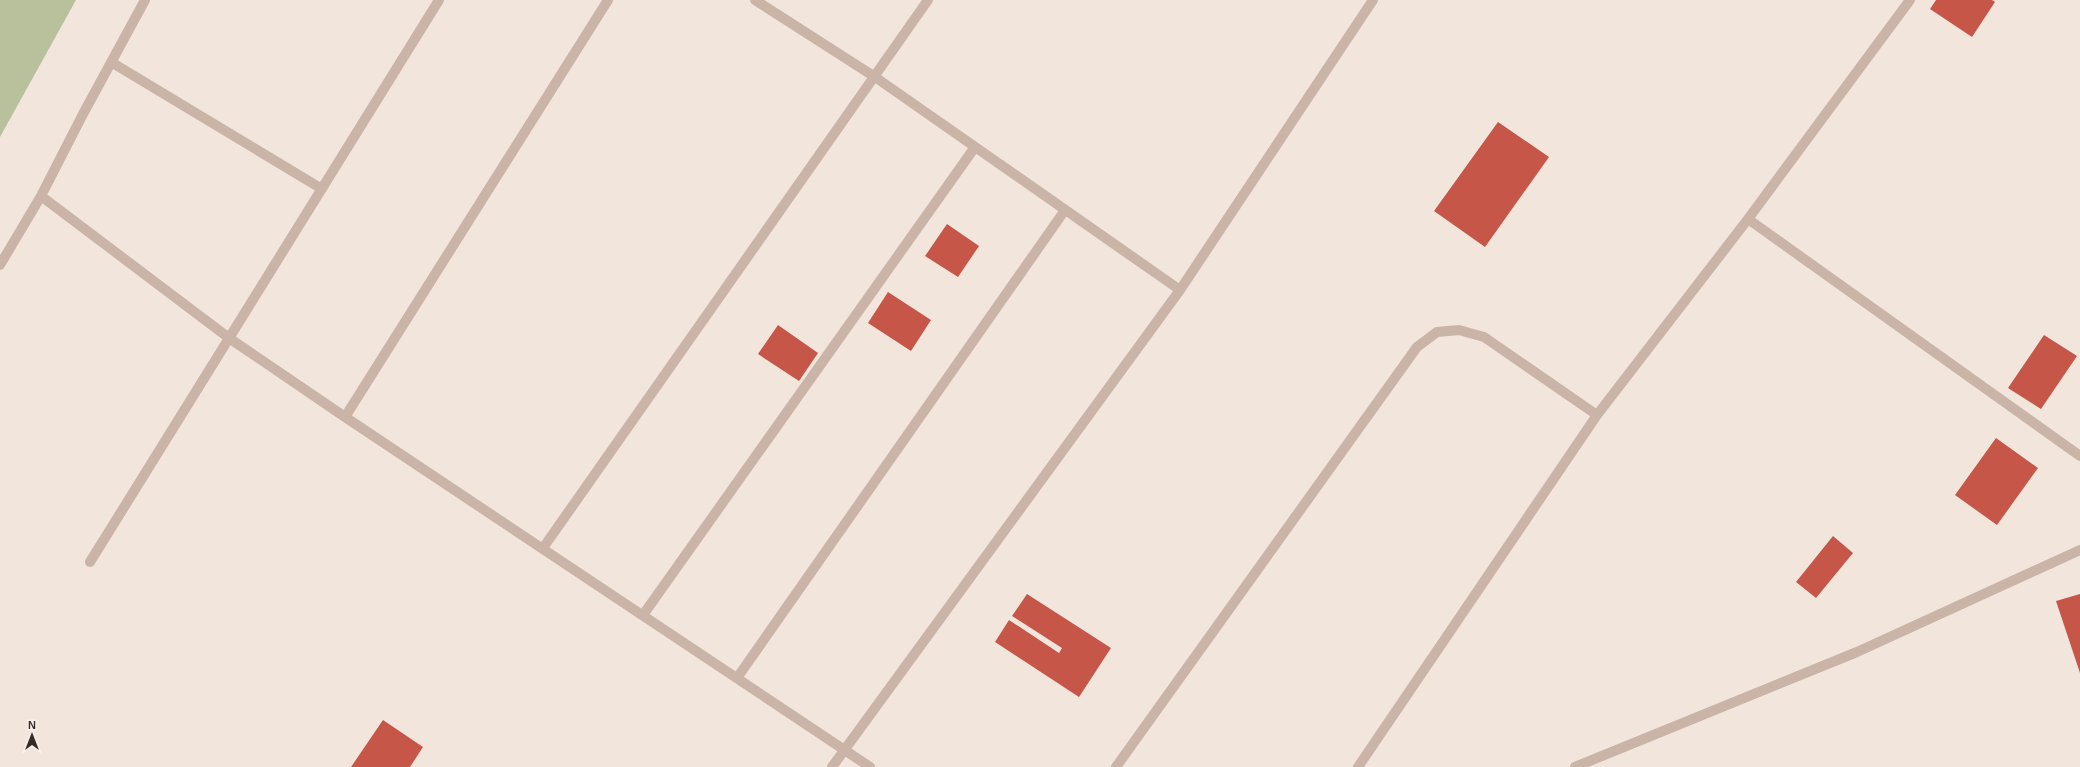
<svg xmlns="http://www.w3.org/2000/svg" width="2080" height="767" viewBox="0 0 2080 767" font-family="Helvetica,sans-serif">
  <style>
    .green { fill: #b9c19c }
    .building { fill: #c65647 }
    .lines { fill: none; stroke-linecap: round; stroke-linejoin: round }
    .minor { stroke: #cab4a8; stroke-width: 10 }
  </style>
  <rect width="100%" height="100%" fill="#f2e5dc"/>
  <path class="green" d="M0 0H76L0 137Z"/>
  <path class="building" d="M1936 0H1992L1995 2 1972 37 1930 9Z
    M1498 122 1549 157 1485 247 1434 211Z
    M947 224 979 246 958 277 925 256Z
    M888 292 931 320 911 351 868 323Z
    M778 325 818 353 799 381 758 354Z
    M2044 335 2077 356 2041 409 2008 388Z
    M1996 438 2038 468 1997 525 1955 495Z
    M1833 536 1853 553 1816 598 1796 582Z
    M1027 594 1111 648 1079 697 995 642 1009 620 1059 653 1062 648 1012 616Z
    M2080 594V673L2056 601Z
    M383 720 423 747 410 767H351Z"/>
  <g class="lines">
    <path class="minor" d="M755 0 875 77 1180 290
      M111 62 322 189
      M41 196 229 338 345 417 870 767
      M1748 219 2080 456
      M0 265 41 196 83 114 145 0
      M345 417 608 0
      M543 548 928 0
      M90 562 439 0
      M643 615 975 147
      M737 678 1065 210
      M832 767 1180 290 1373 0
      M1116 767 1417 347 1437 332 1459 330 1484 337 1597 415
      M1358 767 1597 415 1748 219 1910 0
      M1575 767 1857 652 2080 550"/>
  </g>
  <g transform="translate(32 735)" stroke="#faf0e9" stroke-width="3" paint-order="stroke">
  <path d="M0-3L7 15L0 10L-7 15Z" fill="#372b28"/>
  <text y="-6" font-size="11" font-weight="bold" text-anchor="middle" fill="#372b28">N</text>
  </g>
</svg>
